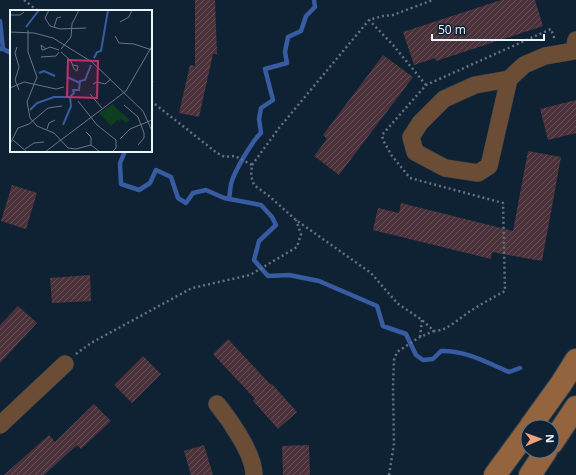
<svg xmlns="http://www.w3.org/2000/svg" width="576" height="475" viewBox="0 0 576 475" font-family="'Open Sans',sans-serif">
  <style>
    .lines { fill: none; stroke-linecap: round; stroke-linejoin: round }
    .stream { stroke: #385ca1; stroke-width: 4.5 }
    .building { fill: url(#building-hatch) }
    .street-casing { stroke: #2e4050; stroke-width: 18 }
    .secondary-casing { stroke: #2e4050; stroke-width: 24 }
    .path { stroke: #637281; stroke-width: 2.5; stroke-dasharray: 2 3; stroke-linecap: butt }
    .street { stroke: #6b4c35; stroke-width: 17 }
    .secondary { stroke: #94643f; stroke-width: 22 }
    .inset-river { fill: none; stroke: #385ca1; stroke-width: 2 }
    .inset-road { fill: none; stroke: #677685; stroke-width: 1 }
    .view { fill: #c62e6b; fill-opacity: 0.15; stroke: #c62e6b; stroke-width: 2 }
    .inset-edge { fill: none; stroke: #ebf5ff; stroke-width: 2 }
  </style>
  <defs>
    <pattern id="building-hatch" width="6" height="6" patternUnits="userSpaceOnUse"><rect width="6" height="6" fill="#4b313a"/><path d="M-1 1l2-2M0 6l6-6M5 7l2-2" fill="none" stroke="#654f58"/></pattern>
  </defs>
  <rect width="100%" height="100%" fill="#0f2234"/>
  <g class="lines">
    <path class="stream" d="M0 21 3 49
      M0 49H3L11 53
      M125 151 120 163 121 184 139 190 150 183 156 170 171 177 178 198 186 203 193 193 206 190 224 198 261 205 272 217 276 225 259 241 254 260 268 276 289 275 319 281 377 306 383 326 406 334 416 355 423 360 433 359 441 351C465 350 488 363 509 372L520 368
      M229 199C230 194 230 189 231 184 234 172 252 141 261 133L259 119 261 108 273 100 265 69 287 63 285 52 288 37 301 31 306 16 315 7 314 0"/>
  </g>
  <path class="building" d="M195 0H215L216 28 217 54H213L199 117 179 113 190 65 195 66Z
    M501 0H535L543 26 436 61 435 58 414 65 403 32Z
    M383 55 413 77 339 175 314 156 327 139 323 135Z
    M576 100V133L548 140 540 109Z
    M528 151 561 157 542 261 492 252 491 259 373 230 378 208 399 213 401 203 513 231Z
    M12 185 37 193 26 229 1 221Z
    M90 275 91 301 52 303 50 278Z
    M18 306 37 323 0 363V325Z
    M228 339 271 385 272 384 297 412 278 429 253 401 255 399 213 354Z
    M143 356 161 374 132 403 114 385Z
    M94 404 111 421 81 449 77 445 44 475H4L49 435 55 442Z
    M204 445 213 475H191L184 451Z
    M309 445 310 475H283L282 446Z"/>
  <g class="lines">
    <defs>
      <path id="street" d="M509 79 489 166 478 173 445 168 415 152 411 137 420 123 444 99 475 85 509 79 524 65 545 56 574 51 576 40
        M217 404C230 420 254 454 254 475
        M0 425 65 364"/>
      <path id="secondary" d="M530 427 561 384 576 360
        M552 443 576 407
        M495 475 528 430
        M530 475 546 451"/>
    </defs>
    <use href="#street" class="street-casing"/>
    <use href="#secondary" class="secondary-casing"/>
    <path class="path" d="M24 0 38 11
      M426 85 393 45 369 20 383 16 393 15 433 0
      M151 86 153 81
      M151 101 217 153 225 157 235 156 252 165 251 176 254 185 269 196 296 220 371 273 397 303 422 320 434 331C448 331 460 317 472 310 483 303 494 297 505 291L503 203 410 178 392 156 383 140 382 135 426 85 551 29 555 40
      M252 165 279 128 369 20
      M420 337 422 320
      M76 354 91 343 192 288 250 275 297 247 301 234 296 220
      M389 475 394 444 393 387 394 360 397 352 420 337 434 331"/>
    <use href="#street" class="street"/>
    <use href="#secondary" class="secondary"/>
  </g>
  <g transform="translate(10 10)">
    <rect width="142" height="142" fill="#0f2234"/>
    <path d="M103 94 105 97 120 110 116 113 110 108V114L109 109 101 116 89 103Z" fill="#0f3d20"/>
    <path class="inset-river" d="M16 17 29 0M84 48 87 42 91 41 98 0M29 63 34 61 45 66M57 67 70 73M20 100 27 93 44 87H60L64 83 63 80H69L70 71 75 70 81 55M53 115 61 96 60 87"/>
    <path class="inset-road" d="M39 0 35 8 40 16 50 19 76 18M0 5H10L14 2M110 12 119 7 122 0M44 17 47 8 51 7M18 20V42L27 67 17 92 20 108 27 116 44 123 58 138 66 139 81 135 90 142M0 22 24 23 43 28 82 52 133 101 142 121M105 26 109 33 124 34 142 40M7 37 5 43 9 57 5 70 9 80M36 39 31 35 32 40H33L40 37 49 40M51 39 61 27 62 14 69 0M51 42 61 51 64 59 67 61 68 56 63 55M31 47 46 46 49 42M83 74 87 72 95 74 101 69M0 78 14 72 46 79 54 77M80 84 92 98M68 91 87 115 106 130V138L102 142M114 95 128 107 134 123V128L128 135M37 119 39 113 45 110M76 122 81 127V135M110 129 120 119 142 110M3 130 17 142M0 134 8 118 19 114 38 98 52 96M15 139 24 133 34 132M35 142 116 81 142 36"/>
    <path class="view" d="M58 50 88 51 87 88 57 87Z"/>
    <rect width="142" height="142" class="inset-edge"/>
  </g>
  <g transform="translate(540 439) rotate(88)"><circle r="19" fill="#0f2234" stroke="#677685"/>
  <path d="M0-3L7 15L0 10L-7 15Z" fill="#f1a17c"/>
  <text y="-6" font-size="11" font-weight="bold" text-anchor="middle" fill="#ebf5ff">N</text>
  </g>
  <path d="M432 34v6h112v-6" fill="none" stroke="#ebf5ff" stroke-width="2"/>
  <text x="438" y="34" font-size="12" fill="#ebf5ff" stroke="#0f2234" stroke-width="3" paint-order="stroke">50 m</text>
</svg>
